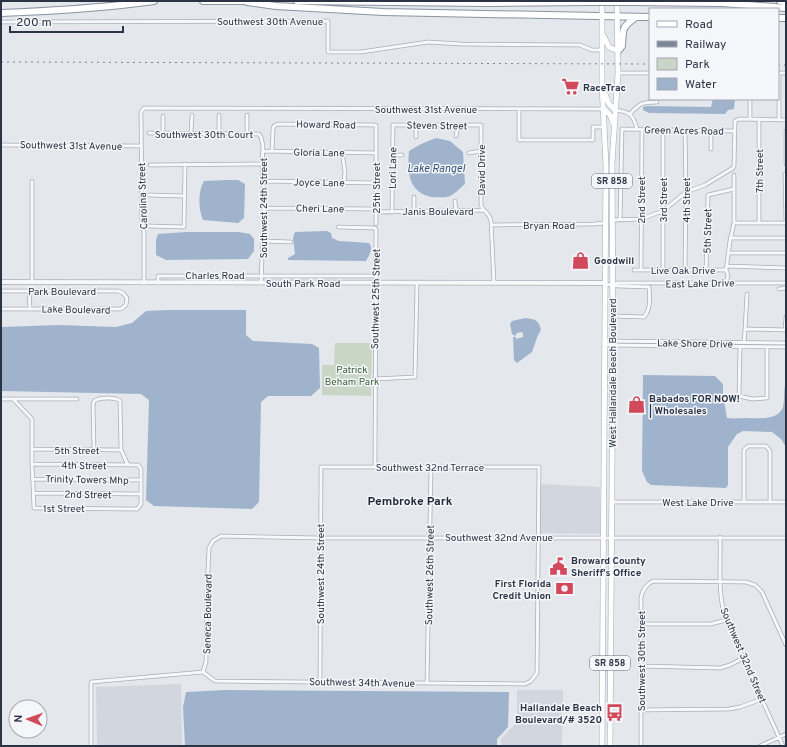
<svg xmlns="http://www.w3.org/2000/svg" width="787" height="747" viewBox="0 0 787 747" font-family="Overpass,sans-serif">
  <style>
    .built { fill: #d2d6de }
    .green { fill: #c9d6c5 }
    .water { fill: #9fb4cc }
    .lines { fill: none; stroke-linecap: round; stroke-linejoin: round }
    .minor-casing { stroke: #a9aeb7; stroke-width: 4.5 }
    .tertiary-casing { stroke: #a9aeb7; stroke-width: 5.5 }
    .primary-casing { stroke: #a3abb8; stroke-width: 6 }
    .motorway-casing { stroke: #8b94a3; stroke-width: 8 }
    .minor { stroke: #f7f8fa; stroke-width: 3 }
    .tertiary { stroke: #f7f8fa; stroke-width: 4 }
    .primary { stroke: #fff; stroke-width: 5 }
    .motorway { stroke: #fff; stroke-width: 6 }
    .rail { stroke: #7d8696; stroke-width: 1; stroke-dasharray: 2 4; stroke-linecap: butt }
    .motorway-bridge-casing { stroke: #8b94a3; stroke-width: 8; stroke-linecap: butt }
    .motorway-bridge { stroke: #fff; stroke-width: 6 }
    .labels { text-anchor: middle; stroke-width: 3; stroke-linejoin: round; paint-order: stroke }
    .shield { fill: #f4f6f9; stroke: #676e7b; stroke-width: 1 }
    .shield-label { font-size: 9px; font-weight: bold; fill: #2b3445 }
    .street-label { font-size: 10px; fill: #2b3445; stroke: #f4f6f9 }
    .poi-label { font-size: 10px; font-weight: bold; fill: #2b3445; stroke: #f4f6f9; text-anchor: start }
    .park-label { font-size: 10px; fill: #3f6138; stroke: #f4f6f9 }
    .water-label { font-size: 11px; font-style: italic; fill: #34527a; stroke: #f4f6f9 }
    .quarter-label { font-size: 12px; font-weight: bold; fill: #1d2536; stroke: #f4f6f9 }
  </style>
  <rect width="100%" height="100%" fill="#e4e7ec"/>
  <path class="built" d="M540 484 600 487V534L540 533Z
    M181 684 182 746H97L96 687Z
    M517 690H563L562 746H501V739L517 722Z"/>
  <path class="green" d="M335 343H372L371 396 322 395V365H334Z"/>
  <path class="water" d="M713 99H735L734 109 728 110 725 114 649 113 643 110V107L647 106 711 107Z
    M436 138 450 141 463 152 465 184C461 187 456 193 450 196 446 198 437 197 432 197 408 193 407 171 409 151L421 144Z
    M227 180H238L245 184 244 218 238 223 203 220C198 209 198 191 204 181Z
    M327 231 331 233 332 238 339 241 369 243C374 249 369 255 366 261L288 260V258L295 254 293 238 295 232Z
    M186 232H239L250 234 254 239V251L248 259 166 260 156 255V240L158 234Z
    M169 310H246V335L253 341 312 344 319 348 320 388 311 396H268L261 402 259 502 252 509 154 506 146 500 149 400 141 394 1 391V327L59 325 116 327 132 323 146 311Z
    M525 318C535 319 539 320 541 330L538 335 532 352 517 363 514 360 513 337H516V339L523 337V333L521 332 517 333 515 336 512 334 510 324 512 321Z
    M643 375 715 376 723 384V395L727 418C734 419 740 418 746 418 758 418 778 421 783 407 785 399 783 390 786 382V468L785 461 786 447 781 439 772 432 743 431 737 434 728 447V485L726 488 651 485 647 482 642 471Z
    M225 690 509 692 508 727 497 739V746H185L183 707 186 692Z"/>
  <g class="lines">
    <defs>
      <path id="minor" d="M1 22 328 21V52H361L428 42 461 44 580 45 592 50H602
        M618 73H650
        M778 73H786
        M519 109V140H593V127H605
        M615 110C630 112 633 114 637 129
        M630 114C640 103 642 102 657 102
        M750 119V99
        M779 119V73
        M663 129V270
        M711 130V149
        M786 131V164
        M149 133 259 134 261 137 263 146 262 164 264 208 261 283
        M163 133V116
        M191 133 192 115
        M219 134V115
        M247 134V115
        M456 136 458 125
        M416 137V125
        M1 145 141 146
        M263 151 376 153
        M272 151 273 129 274 126 278 124 376 125V224
        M342 152 345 172 344 182
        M469 153 481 151
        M392 155H402
        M150 165 262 164
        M785 174 786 223
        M32 181V283
        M263 181 375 183
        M149 195 184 196
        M455 201 456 212
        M264 208 376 209
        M414 211V197
        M378 212 484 210
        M392 212 393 125H481V205C483 212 490 213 491 221L494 283
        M612 220 641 219 663 211 686 192 705 185 733 168 734 166 735 121 739 119 786 120
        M620 220 622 129 734 131
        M734 223H786
        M759 223V119
        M492 225 594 224 605 223
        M148 226 184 227 185 164
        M338 227 375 228 376 230 375 467
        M730 238H786
        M263 241 291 242
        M728 253H786
        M727 266 786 268
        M634 270H726L730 241 734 223V175
        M641 270 642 129
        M726 270 728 275 726 283
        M685 271 686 192 685 130
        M706 271 708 195 734 189
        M144 283V232L142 221 141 112 144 108 604 109
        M158 283V276H376
        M605 284 618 286 649 287C650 297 651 309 644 317L612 316
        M615 285 617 283H786
        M779 289 786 288
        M1 291H118L123 293 127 298 126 305 121 309H1
        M29 291 30 308
        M745 330 747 294
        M785 330 786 317
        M605 341 786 343
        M744 343 745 330 748 329 786 330
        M605 345 786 347
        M740 347 739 396 752 399 767 398V347
        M374 379 415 377 417 283
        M1 399H77
        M13 399 32 419V464L34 508 128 509H137L141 504V469L138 465 32 464
        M33 449 121 450
        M94 450 93 405 94 401C100 397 115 397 120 401L121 450 128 465
        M33 479 141 480
        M34 493 141 494
        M612 502H786
        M744 502V450L748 446H766L770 451V502
        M720 537C721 565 717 593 726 620L783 746
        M641 624H711L726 620
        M641 666 720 668 730 665 743 658
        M203 672 215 681 525 684 531 681 537 673 539 467H321L320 682
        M427 683 431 467
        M640 710 729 709 740 707 762 699
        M91 746V682L203 672 206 662 207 592 209 548 213 541 221 536 320 538H786
        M641 746V597C643 589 646 585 653 581L746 582 755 585 762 592 786 645
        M760 746 786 734"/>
      <path id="tertiary" d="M1 282 605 283"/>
      <path id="primary" d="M602 1V85L606 165 602 746
        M603 35 609 47 618 51
        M605 94 609 104 615 110
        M604 109 610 115 613 123
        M610 746 613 341 612 162 618 73 617 1"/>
      <path id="motorway" d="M203 1H250
        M297 1 487 3 590 2
        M780 1 786 2
        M247 2 276 6 383 12 650 17
        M632 2 722 3 786 8
        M1 13C52 11 103 8 154 1
        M778 18H786
        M618 51 622 46C623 28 622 27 636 17"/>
    </defs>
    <use href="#minor" class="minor-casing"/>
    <use href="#tertiary" class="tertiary-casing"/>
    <use href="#primary" class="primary-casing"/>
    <use href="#motorway" class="motorway-casing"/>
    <use href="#minor" class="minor"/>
    <use href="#tertiary" class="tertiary"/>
    <use href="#primary" class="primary"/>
    <use href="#motorway" class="motorway"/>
    <path class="rail" d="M1 62 650 64
      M778 65H786"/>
    <defs>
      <path id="motorway-bridge" d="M590 2H632"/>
    </defs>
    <use href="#motorway-bridge" class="motorway-bridge-casing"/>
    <use href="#motorway-bridge" class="motorway-bridge"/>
  </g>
  <defs>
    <symbol id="supermarket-bare" viewBox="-9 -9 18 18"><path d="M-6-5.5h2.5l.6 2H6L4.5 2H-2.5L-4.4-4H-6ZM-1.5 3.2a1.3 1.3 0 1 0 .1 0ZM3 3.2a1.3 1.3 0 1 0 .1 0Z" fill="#d1495b" stroke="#f4f6f9" stroke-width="2.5" paint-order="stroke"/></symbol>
    <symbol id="shop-bare" viewBox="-9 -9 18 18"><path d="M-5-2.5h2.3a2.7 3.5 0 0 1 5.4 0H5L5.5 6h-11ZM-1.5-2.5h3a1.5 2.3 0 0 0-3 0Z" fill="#d1495b" stroke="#f4f6f9" stroke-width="2.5" paint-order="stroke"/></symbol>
    <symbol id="civic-bare" viewBox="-9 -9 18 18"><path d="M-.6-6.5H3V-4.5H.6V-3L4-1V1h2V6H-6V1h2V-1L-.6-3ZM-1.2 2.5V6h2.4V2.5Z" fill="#d1495b" stroke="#f4f6f9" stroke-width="2.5" paint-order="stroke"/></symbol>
    <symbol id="bank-bare" viewBox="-9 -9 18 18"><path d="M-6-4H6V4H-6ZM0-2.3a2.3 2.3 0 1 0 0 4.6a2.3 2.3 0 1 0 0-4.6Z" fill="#d1495b" stroke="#f4f6f9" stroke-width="2.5" paint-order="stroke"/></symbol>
    <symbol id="bus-bare" viewBox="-9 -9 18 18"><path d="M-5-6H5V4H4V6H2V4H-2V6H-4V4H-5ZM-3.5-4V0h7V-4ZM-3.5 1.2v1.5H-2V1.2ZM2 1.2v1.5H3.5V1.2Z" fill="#d1495b" stroke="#f4f6f9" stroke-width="2.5" paint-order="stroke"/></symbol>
  </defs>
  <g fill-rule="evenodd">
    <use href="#supermarket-bare" x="558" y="74" width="25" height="25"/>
    <use href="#shop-bare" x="568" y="248" width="25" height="25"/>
    <use href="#shop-bare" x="624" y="392" width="25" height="25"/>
    <use href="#civic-bare" x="546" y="554" width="25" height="25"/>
    <use href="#bank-bare" x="552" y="576" width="25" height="25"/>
    <use href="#bus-bare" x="602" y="700" width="25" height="25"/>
  </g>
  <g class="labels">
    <g class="shield">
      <rect x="592" y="174" width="40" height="14" rx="3"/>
      <rect x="590" y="656" width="40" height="14" rx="3"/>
    </g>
    <g class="shield-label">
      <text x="612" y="184">SR 858</text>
      <text x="610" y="666">SR 858</text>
    </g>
    <g class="street-label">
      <text x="270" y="25">Southwest 30th Avenue</text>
      <text x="426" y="113">Southwest 31st Avenue</text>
      <text transform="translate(326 124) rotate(1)" y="4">Howard Road</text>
      <text transform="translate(437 125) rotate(1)" y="4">Steven Street</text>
      <text transform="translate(684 130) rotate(1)" y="4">Green Acres Road</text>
      <text x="204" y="138">Southwest 30th Court</text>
      <text transform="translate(71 145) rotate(1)" y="4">Southwest 31st Avenue</text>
      <text transform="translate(319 152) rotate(1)" y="4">Gloria Lane</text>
      <text transform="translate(392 168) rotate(-89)" y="4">Lori Lane</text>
      <text transform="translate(481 170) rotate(-90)" y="4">David Drive</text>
      <text transform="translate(759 171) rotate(-90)" y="4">7th Street</text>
      <text transform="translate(319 182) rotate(1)" y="4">Joyce Lane</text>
      <text transform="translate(376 188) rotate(-90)" y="4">25th Street</text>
      <text transform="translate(142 196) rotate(-92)" y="4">Carolina Street</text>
      <text transform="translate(641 200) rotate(-90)" y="4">2nd Street</text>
      <text transform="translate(663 200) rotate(-90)" y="4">3rd Street</text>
      <text transform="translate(686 200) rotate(-90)" y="4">4th Street</text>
      <text transform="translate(263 208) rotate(-90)" y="4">Southwest 24th Street</text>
      <text transform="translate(320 208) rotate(1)" y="4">Cheri Lane</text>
      <text x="438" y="215">Janis Boulevard</text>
      <text x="549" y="229">Bryan Road</text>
      <text transform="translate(707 231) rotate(-89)" y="4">5th Street</text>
      <text x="683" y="274">Live Oak Drive</text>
      <text x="215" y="279">Charles Road</text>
      <text x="303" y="287">South Park Road</text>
      <text transform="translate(700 283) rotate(-1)" y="4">East Lake Drive</text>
      <text x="62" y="295">Park Boulevard</text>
      <text transform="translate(375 299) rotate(-89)" y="4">Southwest 25th Street</text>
      <text transform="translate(76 309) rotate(1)" y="4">Lake Boulevard</text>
      <text transform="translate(695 343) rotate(1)" y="4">Lake Shore Drive</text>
      <text transform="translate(612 373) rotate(-90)" y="4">West Hallandale Beach Boulevard</text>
      <text x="77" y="454">5th Street</text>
      <text transform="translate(84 465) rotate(1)" y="4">4th Street</text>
      <text x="430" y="471">Southwest 32nd Terrace</text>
      <text transform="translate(87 479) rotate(1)" y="4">Trinity Towers Mhp</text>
      <text transform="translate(88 494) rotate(1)" y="4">2nd Street</text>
      <text x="698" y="506">West Lake Drive</text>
      <text x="64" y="512">1st Street</text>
      <text x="499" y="541">Southwest 32nd Avenue</text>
      <text transform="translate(320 574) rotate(-90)" y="4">Southwest 24th Street</text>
      <text transform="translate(429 575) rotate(-89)" y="4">Southwest 26th Street</text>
      <text transform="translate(207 614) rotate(-89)" y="4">Seneca Boulevard</text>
      <text transform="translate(744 655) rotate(67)" y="4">Southwest 32nd Street</text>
      <text transform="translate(641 661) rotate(-90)" y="4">Southwest 30th Street</text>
      <text transform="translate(362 682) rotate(1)" y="4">Southwest 34th Avenue</text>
    </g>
    <g class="poi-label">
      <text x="583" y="91">RaceTrac</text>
      <text x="594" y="264">Goodwill</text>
      <text x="649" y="402">Babados FOR NOW!<tspan x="649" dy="12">| Wholesales</tspan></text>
      <text x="571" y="564">Broward County<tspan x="571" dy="12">Sheriff's Office</tspan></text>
      <text x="551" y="587" text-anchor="end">First Florida<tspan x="551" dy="12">Credit Union</tspan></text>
      <text x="602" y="711" text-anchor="end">Hallandale Beach<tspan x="602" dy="12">Boulevard/# 3520</tspan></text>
    </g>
    <g class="park-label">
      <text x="352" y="373">Patrick<tspan x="352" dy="12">Beham Park</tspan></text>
    </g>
    <g class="water-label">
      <text x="436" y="172">Lake Rangel</text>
    </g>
    <g class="quarter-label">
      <text x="410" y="505">Pembroke Park</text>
    </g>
  </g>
  <rect width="787" height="747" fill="none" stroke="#2b3445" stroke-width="4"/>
  <rect x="649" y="8" width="130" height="92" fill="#f4f6f9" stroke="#a4a8b1"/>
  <rect x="657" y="21" width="20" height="6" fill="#ffffff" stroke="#a4a8b1"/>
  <text x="685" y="28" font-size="12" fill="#2b3445">Road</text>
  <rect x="657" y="41" width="20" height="6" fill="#7d8696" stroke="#a4a8b1"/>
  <text x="685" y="48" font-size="12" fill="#2b3445">Railway</text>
  <rect x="657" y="58" width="20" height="12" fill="#c9d6c5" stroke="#a4a8b1"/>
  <text x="685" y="68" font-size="12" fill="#2b3445">Park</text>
  <rect x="657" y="78" width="20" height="12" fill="#9fb4cc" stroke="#a4a8b1"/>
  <text x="685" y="88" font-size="12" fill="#2b3445">Water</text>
  <g transform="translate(28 719) rotate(272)"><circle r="19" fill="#f4f6f9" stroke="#a4a8b1"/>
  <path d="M0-3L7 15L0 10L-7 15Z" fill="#d1495b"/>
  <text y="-6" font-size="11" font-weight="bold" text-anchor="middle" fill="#2b3445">N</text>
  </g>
  <path d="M10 26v6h113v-6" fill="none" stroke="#2b3445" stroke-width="2"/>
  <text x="16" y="26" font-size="12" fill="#2b3445" stroke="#f4f6f9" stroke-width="3" paint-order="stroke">200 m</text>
</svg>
